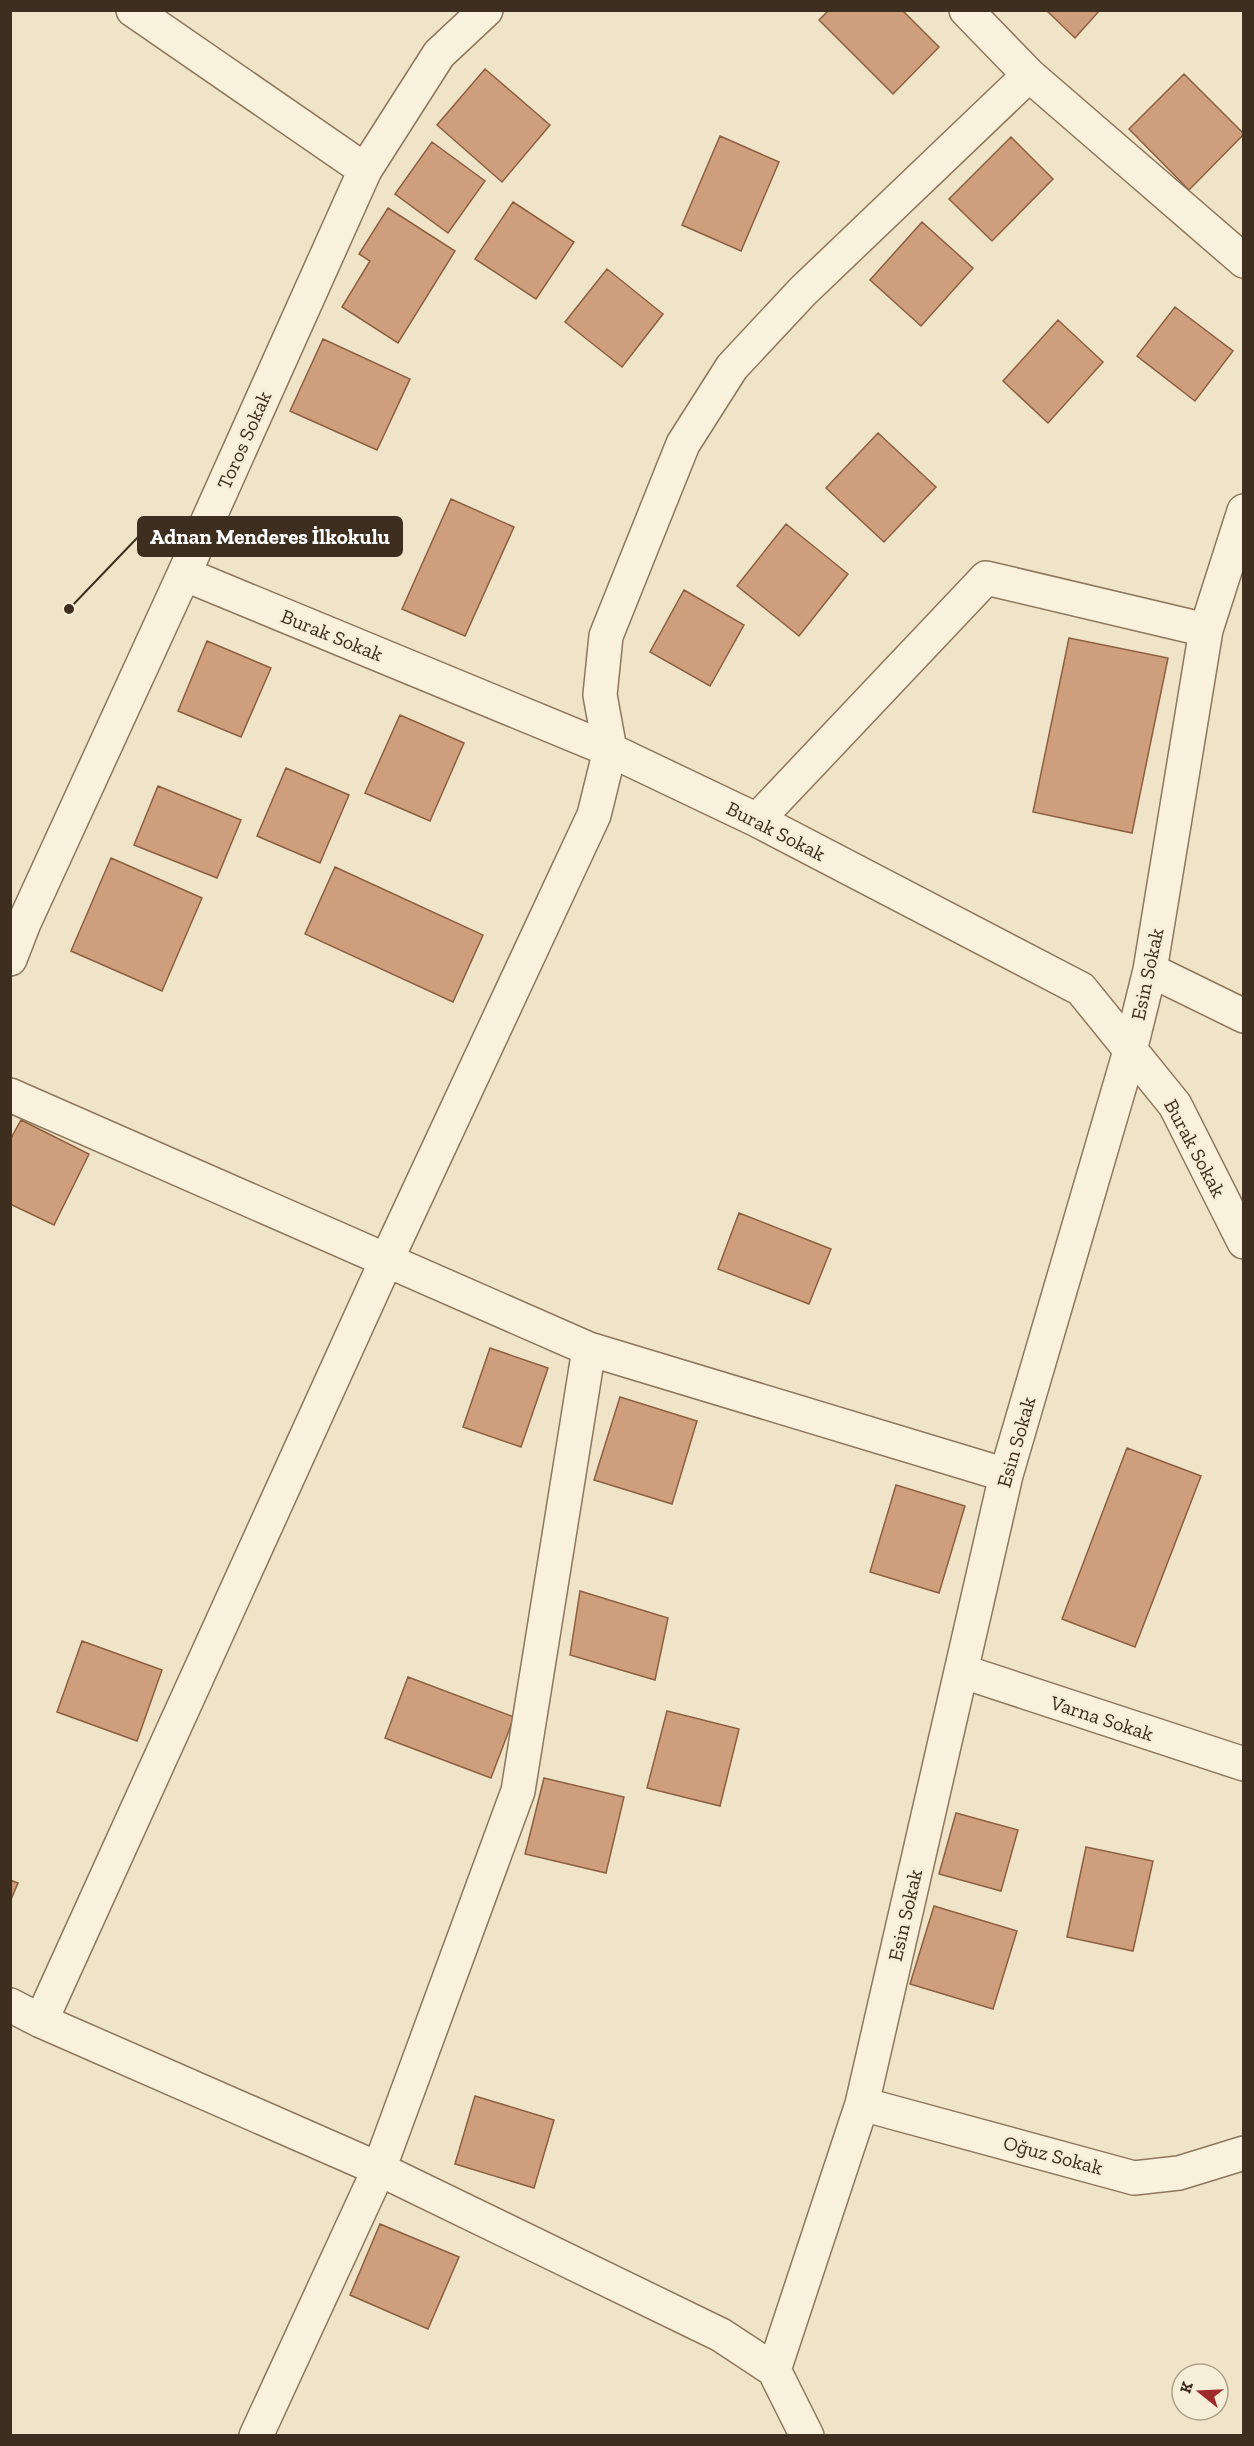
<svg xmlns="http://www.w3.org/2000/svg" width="1254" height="2446" viewBox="0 0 1254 2446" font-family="'Zilla Slab',serif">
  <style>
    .building { fill: #cf9f7d; stroke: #8d5f41; stroke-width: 1.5 }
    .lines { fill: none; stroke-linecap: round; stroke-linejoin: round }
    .minor-casing { stroke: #8d765c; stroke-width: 36 }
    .minor { stroke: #faf1dc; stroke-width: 33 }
    .labels { text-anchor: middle; stroke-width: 5; stroke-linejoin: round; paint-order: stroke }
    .street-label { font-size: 20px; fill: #3d2e20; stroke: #f7eed8 }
    .leader { fill: none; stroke: #3d2e20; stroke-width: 2 }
    .callout-dot { fill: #3d2e20; stroke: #f7eed8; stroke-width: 2 }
    .callout { fill: #3d2e20; stroke: #3d2e20; stroke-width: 2 }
    .callout-label { font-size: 21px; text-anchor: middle; font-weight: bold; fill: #fff }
  </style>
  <rect width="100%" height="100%" fill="#f0e4c8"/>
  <path class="building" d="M829 10H902L939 47 893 94 819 20Z
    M1046 10H1100L1075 38Z
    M485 69 550 125 502 182 437 125Z
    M1184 74 1244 134 1189 190 1129 129Z
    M720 136 779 162 741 251 682 225Z
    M1011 137 1053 179 992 241 949 199Z
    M432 142 485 181 448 233 395 194Z
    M513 202 574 242 536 299 475 259Z
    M388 208 455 251 398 343 342 307 370 261 359 254Z
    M922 222 973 268 921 326 870 280Z
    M607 269 663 314 622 367 565 322Z
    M1175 307 1233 351 1195 401 1137 356Z
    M1058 320 1103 362 1048 423 1003 381Z
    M323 339 410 379 377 450 290 411Z
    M878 433 936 487 884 542 826 488Z
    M451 499 514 527 465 636 402 609Z
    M786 524 848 574 799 636 737 586Z
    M684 590 744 625 710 686 650 652Z
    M1069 638 1168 658 1132 833 1033 812Z
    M207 641 271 668 241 737 178 711Z
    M400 715 464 743 430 821 365 793Z
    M286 768 349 795 320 863 257 836Z
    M158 786 241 820 217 878 134 845Z
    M111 858 202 898 162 991 71 951Z
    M335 867 483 935 453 1002 305 934Z
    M21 1120 89 1154 54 1225 10 1204V1140Z
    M739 1213 831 1249 809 1304 718 1269Z
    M490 1348 548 1368 521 1447 463 1427Z
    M620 1397 697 1421 672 1504 594 1480Z
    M1127 1448 1201 1476 1135 1647 1062 1619Z
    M896 1485 965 1506 939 1593 870 1572Z
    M580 1591 668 1618 655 1680 570 1655Z
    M82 1641 162 1670 137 1741 57 1712Z
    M408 1677 514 1717 491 1778 385 1738Z
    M667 1711 739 1729 720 1806 647 1788Z
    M544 1778 624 1797 606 1873 525 1854Z
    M956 1813 1018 1830 1001 1891 939 1874Z
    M1086 1847 1153 1861 1133 1951 1067 1937Z
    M10 1880 18 1883 10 1902Z
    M934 1906 1017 1931 993 2009 910 1984Z
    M475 2096 554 2120 534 2188 455 2164Z
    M380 2224 459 2257 428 2329 350 2295Z"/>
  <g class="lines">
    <defs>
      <path id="minor" d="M133 10 365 170
        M966 10 1029 75 1244 261
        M184 574 610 750 757 820 1081 989 1175 1105 1244 1242
        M757 820 986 578 1206 630
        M10 959 24 923 184 574 365 170 439 54 486 10
        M1150 970 1244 1016
        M10 1095 589 1349 1006 1475
        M961 1671 1244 1764
        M10 2005 41 2021 379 2169 721 2335 774 2370 807 2436
        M41 2021 387 1259 594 815 610 750 600 695 606 636 683 444 732 367 803 291 1029 75
        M862 2104 1134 2178 1179 2173 1244 2153
        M774 2370 862 2104 1006 1475 1130 1051 1150 970 1206 630 1244 511
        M256 2436 379 2169 518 1791 589 1349"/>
    </defs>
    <use href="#minor" class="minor-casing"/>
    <use href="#minor" class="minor"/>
  </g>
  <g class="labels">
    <g class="street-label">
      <text transform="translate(244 440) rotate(-66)" y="7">Toros Sokak</text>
      <text transform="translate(332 635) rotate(22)" y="7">Burak Sokak</text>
      <text transform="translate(776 831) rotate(27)" y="7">Burak Sokak</text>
      <text transform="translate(1147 974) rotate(-78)" y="7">Esin Sokak</text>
      <text transform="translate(1195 1148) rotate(62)" y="7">Burak Sokak</text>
      <text transform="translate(1016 1442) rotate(-74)" y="7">Esin Sokak</text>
      <text transform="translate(1102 1718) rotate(18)" y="7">Varna Sokak</text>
      <text transform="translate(905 1915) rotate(-77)" y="7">Esin Sokak</text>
      <text transform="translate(1053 2155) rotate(15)" y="7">Oğuz Sokak</text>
    </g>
  </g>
  <path class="leader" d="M69 609L138 537"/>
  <circle class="callout-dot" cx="69" cy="609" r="6"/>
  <rect class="callout" x="138" y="517" width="264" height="39" rx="6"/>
  <g class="callout-label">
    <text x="270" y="544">Adnan Menderes İlkokulu</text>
  </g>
  <rect width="1254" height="2446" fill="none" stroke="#3d2e20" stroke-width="24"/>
  <g transform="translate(1200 2392) rotate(288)"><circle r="28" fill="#f7eed8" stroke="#ada18e" stroke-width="1.5"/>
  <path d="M0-4.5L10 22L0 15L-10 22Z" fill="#9e2a2b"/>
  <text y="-9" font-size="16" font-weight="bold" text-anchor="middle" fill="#3d2e20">K</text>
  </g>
</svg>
